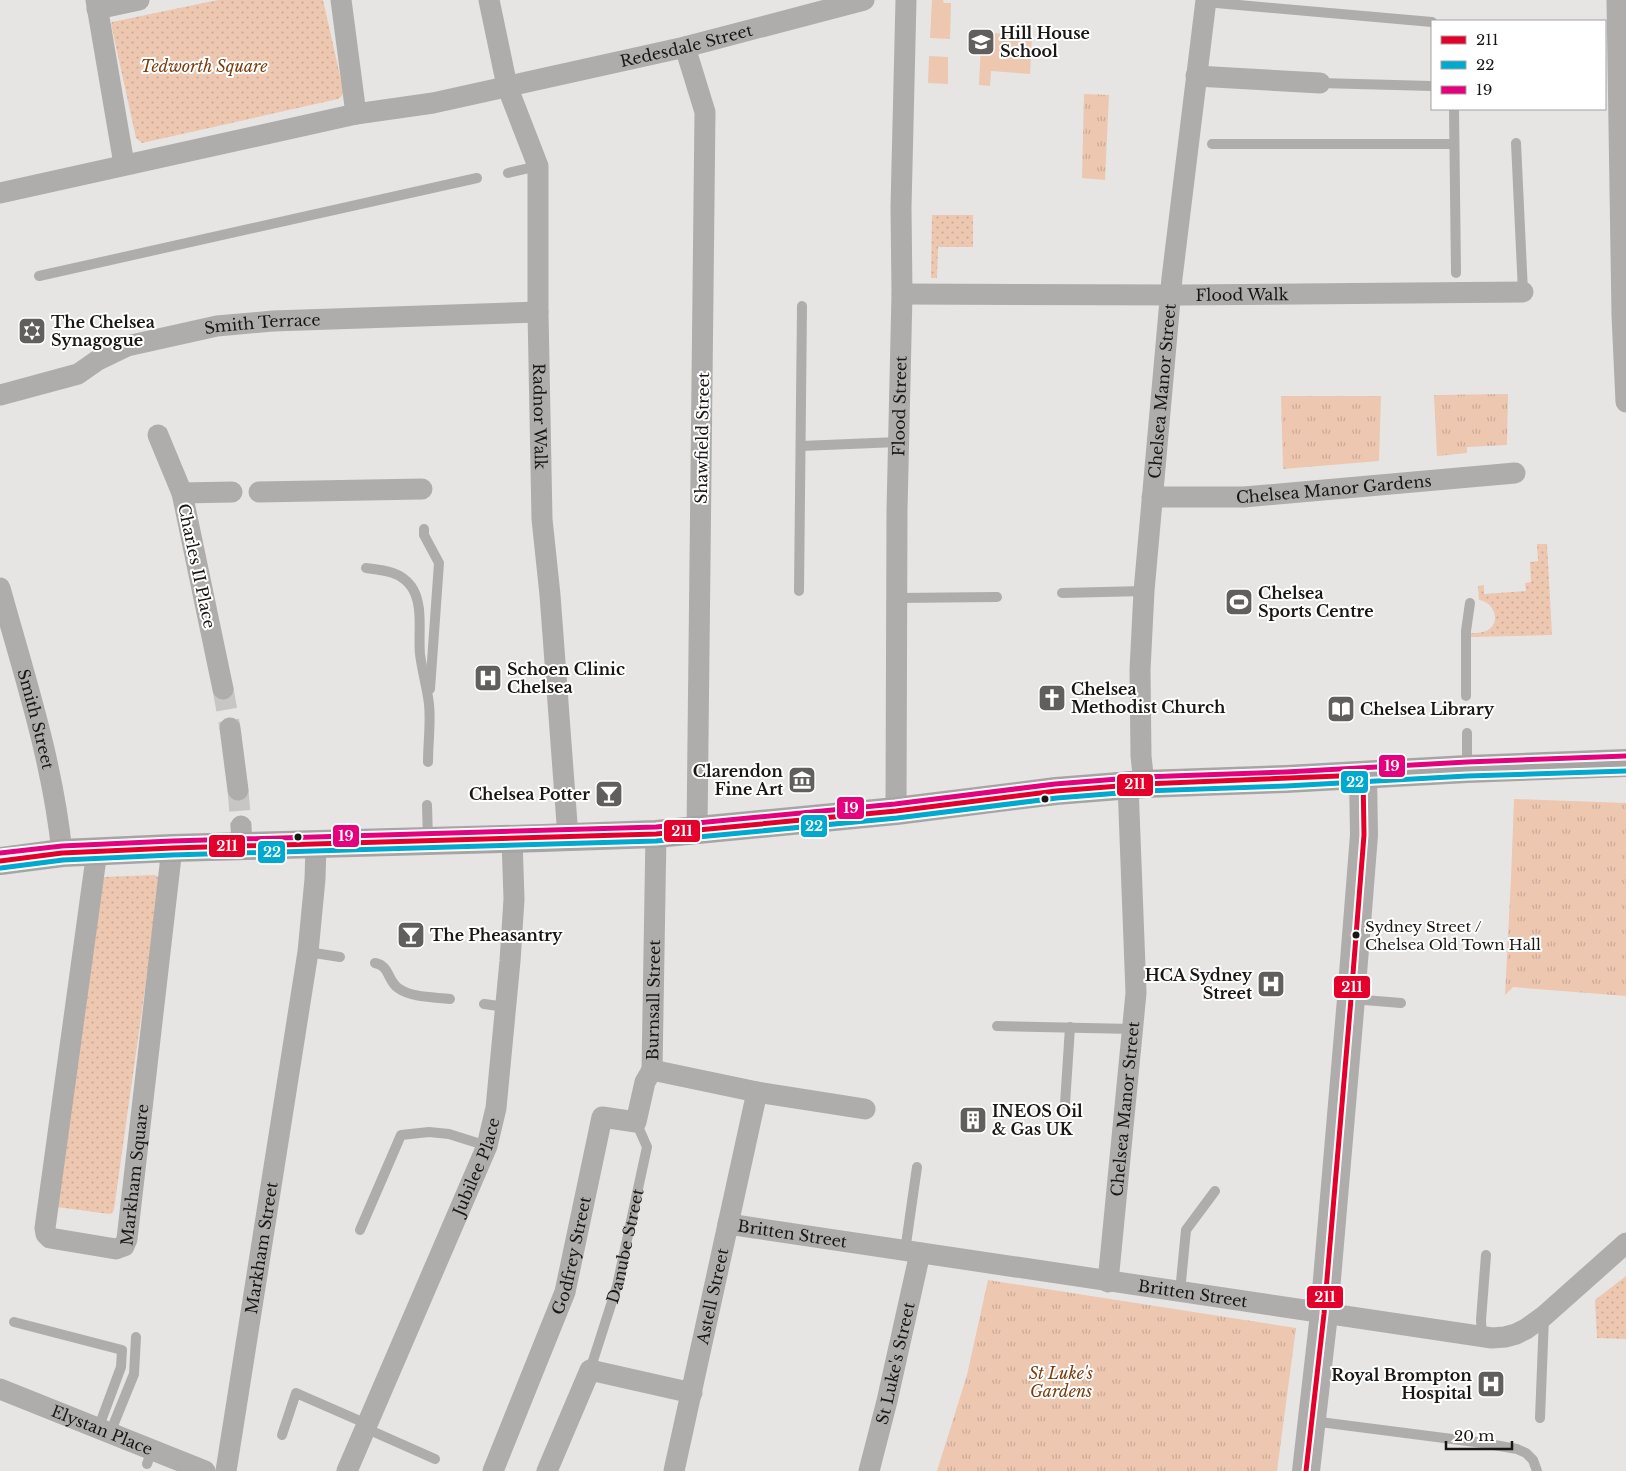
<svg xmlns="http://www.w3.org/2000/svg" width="1626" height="1471" viewBox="0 0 1626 1471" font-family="'Libre Baskerville',serif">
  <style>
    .grass { fill: #edc7b0 }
    .park { fill: url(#park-tufts) }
    .garden { fill: url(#garden-dots) }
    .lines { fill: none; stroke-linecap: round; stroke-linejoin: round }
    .street-tunnel { stroke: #c8c6c4; stroke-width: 21; stroke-dasharray: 21 11; stroke-linecap: butt }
    .lane { stroke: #aeadac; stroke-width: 10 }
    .street { stroke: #aeadac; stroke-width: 21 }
    .secondary { stroke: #aeadac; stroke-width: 28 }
    .primary { stroke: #a7a5a4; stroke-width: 28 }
    .bus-1-casing { stroke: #fff; stroke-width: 9 }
    .bus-2-casing { stroke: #fff; stroke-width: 9 }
    .bus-3-casing { stroke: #fff; stroke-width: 9 }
    .bus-1 { stroke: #e4002b; stroke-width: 5 }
    .bus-2 { stroke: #00a9ce; stroke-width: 5 }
    .bus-3 { stroke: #e5007d; stroke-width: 5 }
    .bus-dot { fill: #191716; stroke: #fff; stroke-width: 2 }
    .labels { text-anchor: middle; stroke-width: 4; stroke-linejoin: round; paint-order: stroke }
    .bus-label { font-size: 15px; fill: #191716; stroke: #fff; text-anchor: start }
    .poi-label { font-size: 16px; font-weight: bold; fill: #191716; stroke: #fff; text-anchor: start }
    .street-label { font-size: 16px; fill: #191716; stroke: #fff }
    .park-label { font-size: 16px; font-style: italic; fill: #793c0d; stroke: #fff }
    .line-badge { stroke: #fff; stroke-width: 2 }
    .badge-label { font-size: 14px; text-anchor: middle; font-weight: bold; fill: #fff }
  </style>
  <defs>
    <pattern id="park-tufts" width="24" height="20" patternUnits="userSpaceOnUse" patternTransform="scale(1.25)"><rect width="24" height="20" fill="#edc7b0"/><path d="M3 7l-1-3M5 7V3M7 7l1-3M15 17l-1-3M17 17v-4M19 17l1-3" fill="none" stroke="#cbaa97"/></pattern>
    <pattern id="garden-dots" width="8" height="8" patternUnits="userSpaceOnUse" patternTransform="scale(1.25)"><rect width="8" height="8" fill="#edc7b0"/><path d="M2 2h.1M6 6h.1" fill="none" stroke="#cbaa97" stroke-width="1.8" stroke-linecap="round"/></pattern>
  </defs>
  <rect width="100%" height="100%" fill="#e7e5e3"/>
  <path class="grass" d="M932 0H943L944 3H951L950 39 930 38Z
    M991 33 1032 35 1030 74 991 71 990 86 979 85 981 43 990 44Z
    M929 56 948 57V84L928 83Z"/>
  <path class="park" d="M1084 94 1109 95 1105 180 1082 178Z
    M1508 394 1507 445 1467 447V453L1437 456 1434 395Z
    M1281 396H1381L1379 461 1283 469Z
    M1514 799 1626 803V996L1513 987 1505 995 1511 878Z
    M988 1280 1296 1328 1277 1471H937L967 1375Z"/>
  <path class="garden" d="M218 0H323L343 89 342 96 338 99 142 143 136 138 111 24 112 22Z
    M932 215H973V247H938L937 278H931Z
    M1537 544H1547L1552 635 1470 637V633C1475 633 1481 633 1486 631 1502 624 1495 602 1479 600L1478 586 1484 585V594L1526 591 1525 583 1531 582 1530 562 1538 561Z
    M155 875 158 877 160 883 114 1209 112 1213 109 1214 57 1207 103 877Z
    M1626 1276V1339L1597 1338 1595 1300Z"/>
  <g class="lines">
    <path class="street-tunnel" d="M223 689 230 728
      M238 790 241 826"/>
    <g class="lane">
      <path d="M1205 2 1432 22"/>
      <path d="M1320 83 1432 86"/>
      <path d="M1454 109 1456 273"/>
      <path d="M1516 143 1523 292"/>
      <path d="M1212 144H1454"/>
      <path d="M508 173 538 166"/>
      <path d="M39 276 477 178"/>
      <path d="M801 446 898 442"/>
      <path d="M424 529V535L439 563 430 689"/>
      <path d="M366 568C382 570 400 571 411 586 424 604 418 633 420 654 422 671 427 687 429 704 431 722 428 743 428 762"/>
      <path d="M799 591 802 306"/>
      <path d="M1062 593 1144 591"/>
      <path d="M897 598 997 597"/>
      <path d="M1466 696V631L1470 603"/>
      <path d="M1467 767V733"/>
      <path d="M427 805 428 840"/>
      <path d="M308 952 340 957"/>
      <path d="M375 963C390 966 387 980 398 988 412 998 434 997 450 999"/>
      <path d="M1352 999 1401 1003"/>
      <path d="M484 1004 506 1007"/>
      <path d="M997 1026 1133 1029"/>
      <path d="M1065 1104 1070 1027"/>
      <path d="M360 1230 401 1135 429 1132 449 1134 487 1146"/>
      <path d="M905 1251 917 1167"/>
      <path d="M1180 1292 1186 1230 1215 1191"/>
      <path d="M14 1322 122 1350 121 1367 98 1429"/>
      <path d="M1482 1337 1481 1320 1486 1255"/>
      <path id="s1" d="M590 1370 617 1286 647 1147 636 1122"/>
      <path d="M1540 1418 1544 1317"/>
      <path d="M1312 1421 1483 1443 1517 1449 1526 1453 1533 1460 1537 1471"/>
      <path d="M365 1428 435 1459"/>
      <path d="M110 1433 134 1374 136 1337"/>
      <path d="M282 1435 296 1393 367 1424"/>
      <path d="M147 1464 152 1450"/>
    </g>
    <g class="street">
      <path d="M96 0 124 164"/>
      <path d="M341 0 356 114"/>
      <path id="s2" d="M489 0 507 86 538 166V312L542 519 550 595 568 837"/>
      <path d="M1617 0 1622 315 1626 402"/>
      <path d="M97 9 139 0"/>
      <path d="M685 47 705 112 697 831"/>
      <path d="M1196 76 1320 83"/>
      <path id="s3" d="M0 193 356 114 433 103 685 47 864 0"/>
      <path id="s4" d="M902 294 1183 295 1523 292"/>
      <path id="s5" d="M0 395 78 374 98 360 127 346 217 326 273 321 538 312"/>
      <path d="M158 435 182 493"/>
      <path d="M259 492 422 489"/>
      <path id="s6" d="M1152 497H1244L1515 473"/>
      <path id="s7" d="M0 588C24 675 53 762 62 853"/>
      <path d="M223 689 182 493 232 492"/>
      <path d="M230 728 238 790"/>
      <path id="s8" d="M1144 784 1141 756 1140 670 1144 591 1172 278 1206 0"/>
      <path id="s9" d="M896 811 897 510 902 294 901 207 906 0"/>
      <path d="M241 826 242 846"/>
      <path id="s10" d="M97 851 45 1228 46 1234 50 1238 116 1249 124 1246 127 1239 172 848"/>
      <path id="s11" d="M652 1070 656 834"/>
      <path d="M652 1070 757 1092 865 1109"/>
      <path id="s12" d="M728 1224 1492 1338 1505 1337 1516 1334 1526 1329 1544 1316 1626 1243"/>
      <path id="s13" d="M1108 1282 1136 993 1128 785"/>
      <path id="s14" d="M0 1389 205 1471"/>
      <path id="s15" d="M226 1471 308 952 315 879 316 845"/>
      <path id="s16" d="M347 1471 487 1146 496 1108 510 961 514 899 512 839"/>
      <path id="s17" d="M493 1471 565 1292 602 1117 636 1122 645 1082 652 1070"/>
      <path d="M547 1471 590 1370 692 1393"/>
      <path id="s18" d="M674 1471 757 1092"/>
      <path id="s19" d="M869 1471 887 1401 920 1253"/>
    </g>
    <path class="secondary" d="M1306 1471 1324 1314 1351 999 1364 835 1363 775"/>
    <path class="primary" d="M0 861 62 853 172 848 542 838 656 834 896 811 1056 791 1144 784 1286 779 1467 769 1626 763"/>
    <defs>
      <path id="bus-1" d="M0 861 62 853 172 848 656 834 896 811 1056 791 1144 784 1363 775
        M1306 1471 1324 1314 1351 999 1364 835 1363 775"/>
      <path id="bus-2" d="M1 868 63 860 172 855 656 841 897 818 1057 798 1144 791 1286 786 1467 776 1626 771"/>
      <path id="bus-3" d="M0 853 62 846 172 841 656 827 895 804 1055 784 1143 777 1286 772 1467 762 1626 756"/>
    </defs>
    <use href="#bus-1" class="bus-1-casing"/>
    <use href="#bus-2" class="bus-2-casing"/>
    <use href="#bus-3" class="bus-3-casing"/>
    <use href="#bus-1" class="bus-1"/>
    <use href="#bus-2" class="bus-2"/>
    <use href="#bus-3" class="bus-3"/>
  </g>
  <defs>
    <symbol id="school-square" viewBox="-11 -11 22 22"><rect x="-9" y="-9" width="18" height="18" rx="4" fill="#615f5e" stroke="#fff"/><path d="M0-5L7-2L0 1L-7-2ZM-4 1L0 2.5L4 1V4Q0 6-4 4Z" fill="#fff"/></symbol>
    <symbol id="synagogue-square" viewBox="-11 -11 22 22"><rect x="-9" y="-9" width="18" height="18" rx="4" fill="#615f5e" stroke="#fff"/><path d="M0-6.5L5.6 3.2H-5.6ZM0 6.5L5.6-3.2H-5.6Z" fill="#fff"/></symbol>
    <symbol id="stadium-square" viewBox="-11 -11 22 22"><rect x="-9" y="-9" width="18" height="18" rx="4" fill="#615f5e" stroke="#fff"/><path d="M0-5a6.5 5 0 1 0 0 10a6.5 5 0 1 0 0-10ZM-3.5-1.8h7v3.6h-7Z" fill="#fff"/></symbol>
    <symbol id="hospital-square" viewBox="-11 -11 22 22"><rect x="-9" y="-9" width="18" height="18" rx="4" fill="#615f5e" stroke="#fff"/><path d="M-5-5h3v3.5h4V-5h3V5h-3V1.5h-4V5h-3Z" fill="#fff"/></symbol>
    <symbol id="church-square" viewBox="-11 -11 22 22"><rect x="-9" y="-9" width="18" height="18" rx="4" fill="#615f5e" stroke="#fff"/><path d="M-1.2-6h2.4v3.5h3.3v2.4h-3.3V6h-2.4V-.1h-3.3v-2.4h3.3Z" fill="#fff"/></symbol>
    <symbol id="library-square" viewBox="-11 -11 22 22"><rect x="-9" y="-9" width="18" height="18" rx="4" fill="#615f5e" stroke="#fff"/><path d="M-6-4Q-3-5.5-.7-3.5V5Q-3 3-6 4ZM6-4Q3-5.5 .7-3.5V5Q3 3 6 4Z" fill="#fff"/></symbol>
    <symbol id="museum-square" viewBox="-11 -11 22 22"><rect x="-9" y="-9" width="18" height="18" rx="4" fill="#615f5e" stroke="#fff"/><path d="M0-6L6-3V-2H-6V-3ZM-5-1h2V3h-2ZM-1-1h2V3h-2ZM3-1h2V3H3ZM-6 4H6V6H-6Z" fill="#fff"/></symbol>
    <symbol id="bar-square" viewBox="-11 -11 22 22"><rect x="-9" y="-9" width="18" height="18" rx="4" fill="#615f5e" stroke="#fff"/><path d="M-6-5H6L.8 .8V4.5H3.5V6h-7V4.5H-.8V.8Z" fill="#fff"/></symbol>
    <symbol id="building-square" viewBox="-11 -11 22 22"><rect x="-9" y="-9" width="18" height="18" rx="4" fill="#615f5e" stroke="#fff"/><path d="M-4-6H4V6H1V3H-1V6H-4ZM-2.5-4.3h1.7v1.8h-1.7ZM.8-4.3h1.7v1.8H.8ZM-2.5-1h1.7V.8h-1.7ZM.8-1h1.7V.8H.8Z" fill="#fff"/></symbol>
  </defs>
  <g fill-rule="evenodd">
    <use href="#school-square" x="965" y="26" width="32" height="32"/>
    <use href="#synagogue-square" x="16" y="315" width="32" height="32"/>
    <use href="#stadium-square" x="1223" y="586" width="32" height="32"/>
    <use href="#hospital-square" x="472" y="662" width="32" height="32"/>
    <use href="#church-square" x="1036" y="682" width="32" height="32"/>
    <use href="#library-square" x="1325" y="693" width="32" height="32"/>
    <use href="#museum-square" x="786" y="764" width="32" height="32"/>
    <use href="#bar-square" x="593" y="778" width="32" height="32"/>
    <use href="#bar-square" x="395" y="919" width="32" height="32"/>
    <use href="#hospital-square" x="1255" y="968" width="32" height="32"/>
    <use href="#building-square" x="957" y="1104" width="32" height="32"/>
    <use href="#hospital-square" x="1475" y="1368" width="32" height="32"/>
  </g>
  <g class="bus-dot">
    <circle cx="1045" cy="799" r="4.5"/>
    <circle cx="298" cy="837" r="4.5"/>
    <circle cx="1356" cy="935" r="4.5"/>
  </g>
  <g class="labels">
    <g class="bus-label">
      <text x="1365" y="932">Sydney Street /<tspan x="1365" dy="18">Chelsea Old Town Hall</tspan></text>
    </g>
    <g class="poi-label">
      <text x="1000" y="39">Hill House<tspan x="1000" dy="18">School</tspan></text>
      <text x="51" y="328">The Chelsea<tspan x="51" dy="18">Synagogue</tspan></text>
      <text x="1258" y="599">Chelsea<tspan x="1258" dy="18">Sports Centre</tspan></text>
      <text x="507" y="675">Schoen Clinic<tspan x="507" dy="18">Chelsea</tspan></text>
      <text x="1071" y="695">Chelsea<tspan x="1071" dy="18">Methodist Church</tspan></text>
      <text x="1360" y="715">Chelsea Library</text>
      <text x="783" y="777" text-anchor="end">Clarendon<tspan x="783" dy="18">Fine Art</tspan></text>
      <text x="590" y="800" text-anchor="end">Chelsea Potter</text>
      <text x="430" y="941">The Pheasantry</text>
      <text x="1252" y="981" text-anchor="end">HCA Sydney<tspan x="1252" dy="18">Street</tspan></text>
      <text x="992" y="1117">INEOS Oil<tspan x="992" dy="18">&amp; Gas UK</tspan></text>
      <text x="1472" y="1381" text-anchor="end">Royal Brompton<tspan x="1472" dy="18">Hospital</tspan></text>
    </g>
    <g class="street-label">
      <text dy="6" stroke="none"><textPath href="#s3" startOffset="702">Redesdale Street</textPath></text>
      <text dy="6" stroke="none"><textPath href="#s4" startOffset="340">Flood Walk</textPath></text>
      <text dy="6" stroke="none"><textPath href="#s5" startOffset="275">Smith Terrace</textPath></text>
      <text dy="6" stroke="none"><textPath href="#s8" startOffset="394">Chelsea Manor Street</textPath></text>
      <text dy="6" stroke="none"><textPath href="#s9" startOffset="405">Flood Street</textPath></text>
      <text dy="6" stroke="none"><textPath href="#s2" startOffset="424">Radnor Walk</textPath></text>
      <text transform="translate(702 438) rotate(-89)" y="6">Shawfield Street</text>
      <text dy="6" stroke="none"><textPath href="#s6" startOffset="182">Chelsea Manor Gardens</textPath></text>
      <text transform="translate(197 566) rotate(78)" y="6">Charles II Place</text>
      <text dy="6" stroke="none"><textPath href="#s7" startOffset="136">Smith Street</textPath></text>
      <text dy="6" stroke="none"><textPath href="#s11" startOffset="70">Burnsall Street</textPath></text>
      <text dy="6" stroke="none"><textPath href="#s13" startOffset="174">Chelsea Manor Street</textPath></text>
      <text dy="6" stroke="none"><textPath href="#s16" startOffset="331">Jubilee Place</textPath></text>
      <text dy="6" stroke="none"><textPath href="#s10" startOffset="540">Markham Square</textPath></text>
      <text dy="6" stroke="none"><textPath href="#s12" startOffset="65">Britten Street</textPath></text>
      <text dy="6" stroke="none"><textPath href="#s1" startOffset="129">Danube Street</textPath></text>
      <text dy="6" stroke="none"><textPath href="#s15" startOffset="226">Markham Street</textPath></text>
      <text dy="6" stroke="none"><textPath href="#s17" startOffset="230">Godfrey Street</textPath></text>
      <text dy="6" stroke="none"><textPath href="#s12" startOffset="470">Britten Street</textPath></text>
      <text dy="6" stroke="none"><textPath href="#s18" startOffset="179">Astell Street</textPath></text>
      <text dy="6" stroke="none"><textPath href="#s19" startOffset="111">St Luke's Street</textPath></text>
      <text dy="6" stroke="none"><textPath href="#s14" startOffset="110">Elystan Place</textPath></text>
    </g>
    <g class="park-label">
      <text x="204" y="72">Tedworth Square</text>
      <text x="1061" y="1379">St Luke's<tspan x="1061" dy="18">Gardens</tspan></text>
    </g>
  </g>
  <g class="line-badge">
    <rect x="1378" y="754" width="28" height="24" rx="5" fill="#e5007d"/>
    <rect x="1340" y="770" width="29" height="24" rx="5" fill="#00a9ce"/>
    <rect x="1116" y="773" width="38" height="24" rx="5" fill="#e4002b"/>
    <rect x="836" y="796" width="29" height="24" rx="5" fill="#e5007d"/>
    <rect x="800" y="814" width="28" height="24" rx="5" fill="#00a9ce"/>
    <rect x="663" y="819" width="38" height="24" rx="5" fill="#e4002b"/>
    <rect x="332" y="824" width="28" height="24" rx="5" fill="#e5007d"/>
    <rect x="208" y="834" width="38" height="24" rx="5" fill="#e4002b"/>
    <rect x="257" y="840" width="29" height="24" rx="5" fill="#00a9ce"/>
    <rect x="1333" y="975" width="38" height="24" rx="5" fill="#e4002b"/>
    <rect x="1306" y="1285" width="38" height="24" rx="5" fill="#e4002b"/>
  </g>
  <g class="badge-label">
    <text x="1392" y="771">19</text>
    <text x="1355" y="787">22</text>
    <text x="1135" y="789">211</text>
    <text x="851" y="813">19</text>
    <text x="814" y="831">22</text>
    <text x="682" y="836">211</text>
    <text x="346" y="841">19</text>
    <text x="227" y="851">211</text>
    <text x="272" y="857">22</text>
    <text x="1352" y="992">211</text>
    <text x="1325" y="1302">211</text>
  </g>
  <rect x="1431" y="20" width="175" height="90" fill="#ffffff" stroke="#a3a2a2"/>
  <rect x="1441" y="36" width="25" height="8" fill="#e4002b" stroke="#a3a2a2"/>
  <text x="1476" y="45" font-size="15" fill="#191716">211</text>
  <rect x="1441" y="61" width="25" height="8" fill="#00a9ce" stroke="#a3a2a2"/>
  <text x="1476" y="70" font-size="15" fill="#191716">22</text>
  <rect x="1441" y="86" width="25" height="8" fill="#e5007d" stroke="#a3a2a2"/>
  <text x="1476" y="95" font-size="15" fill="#191716">19</text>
  <path d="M1446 1441v8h66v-8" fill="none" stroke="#191716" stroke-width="2.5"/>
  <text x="1454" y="1441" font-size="15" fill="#191716" stroke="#ffffff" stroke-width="4" paint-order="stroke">20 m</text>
</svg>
